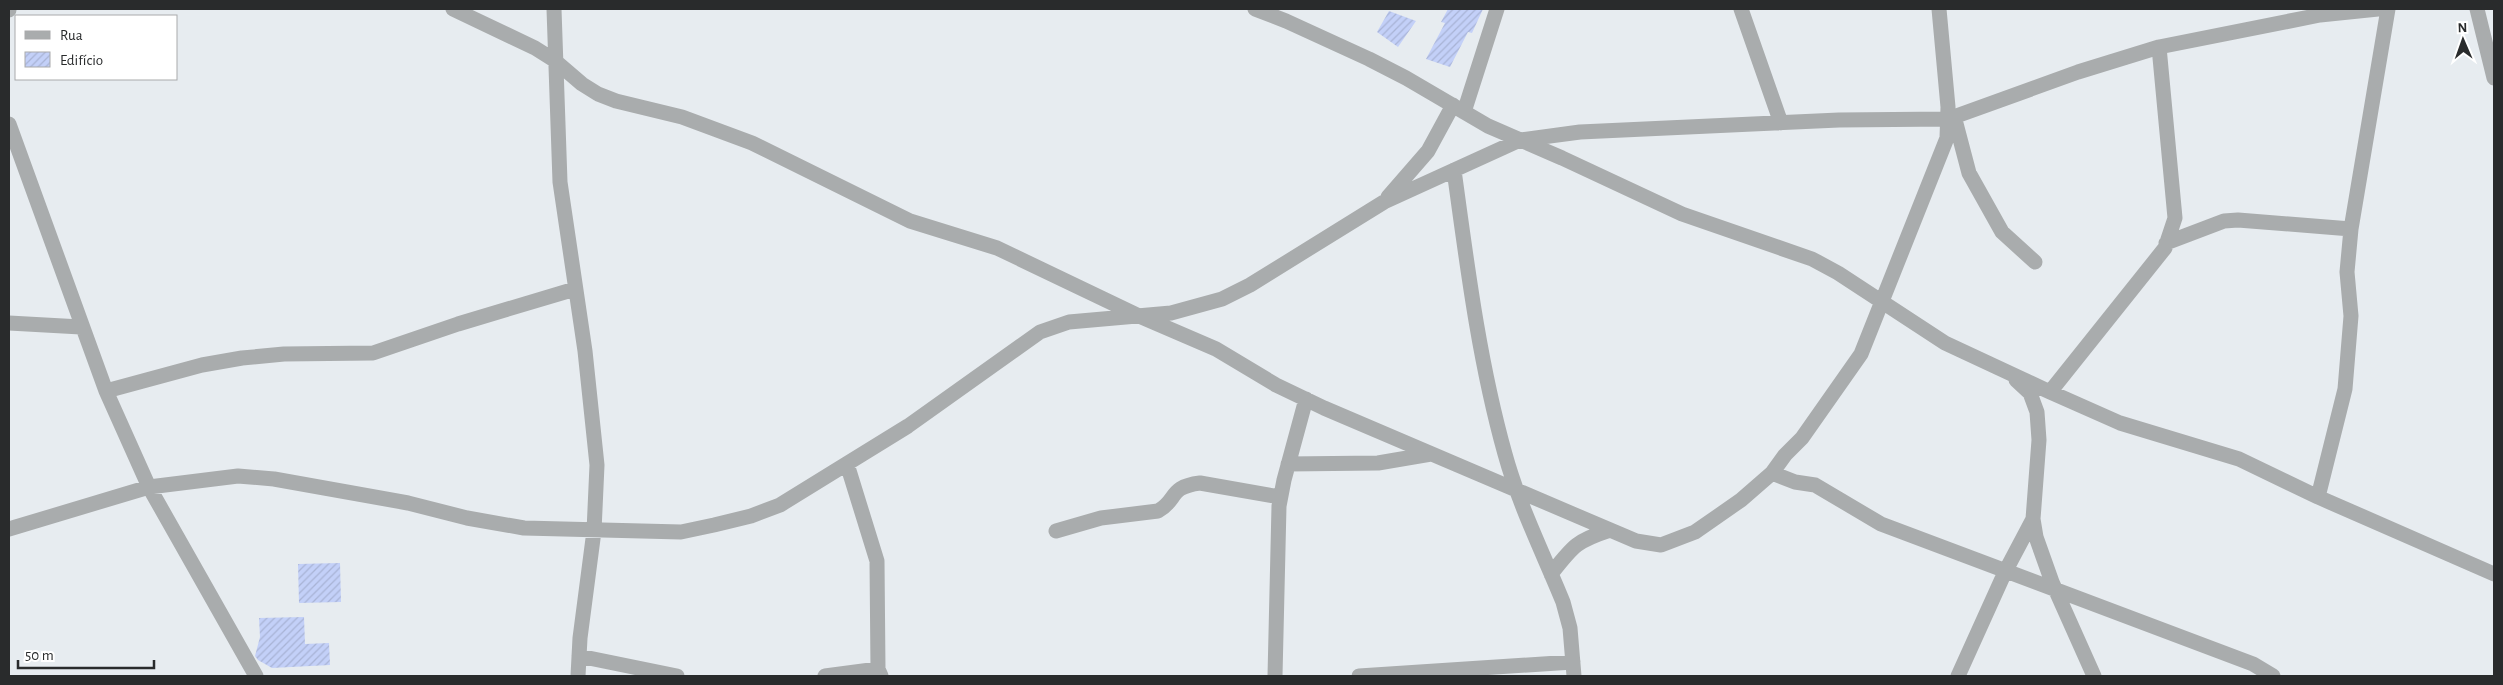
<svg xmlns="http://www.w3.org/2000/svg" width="2503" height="685" viewBox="0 0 2503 685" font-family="'Alegreya Sans',sans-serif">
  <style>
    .building { fill: url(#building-hatch) }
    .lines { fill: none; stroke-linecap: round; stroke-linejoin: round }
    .minor { stroke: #a9acad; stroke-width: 15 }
  </style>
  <defs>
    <pattern id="building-hatch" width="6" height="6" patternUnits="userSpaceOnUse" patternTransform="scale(1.25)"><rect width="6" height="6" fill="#c3d0f8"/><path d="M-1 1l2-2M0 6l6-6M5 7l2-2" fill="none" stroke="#a8b3d5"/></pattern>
  </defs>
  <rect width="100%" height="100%" fill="#e7ecf0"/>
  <path class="building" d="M1448 9H1483L1472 33 1468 32 1450 67 1426 59 1445 23 1441 22Z
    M1389 11 1416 21 1398 47 1377 32Z
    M340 563 341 602 299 603 298 564Z
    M304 617 305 644 329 643 330 665 272 668 258 660 255 656 260 637 259 618Z"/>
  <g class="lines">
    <path class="minor" d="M453 9 535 48 554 60 582 84 598 94 616 101 682 117 752 143 910 221 997 248 1137 315 1216 349 1276 385 1324 408 1636 541 1661 545 1695 532 1741 500 1772 473 1785 455 1802 438 1861 354 1947 138 1948 107 1939 9
      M554 9 560 182 585 351 597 465 594 531 580 638 578 676
      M1255 9 1286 21 1369 59 1406 78 1488 126 1562 158 1682 214 1812 259 1838 273 1945 343 2050 392 2120 423 2239 459 2318 497 2494 574
      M1741 9 1781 123
      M2477 9 2494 78
      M9 10V9
      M1464 112 1497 9
      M1954 116 1969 173 2002 232 2035 262
      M9 124 106 391 149 487 256 676
      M1454 170C1467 265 1479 361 1505 454 1519 505 1543 553 1563 602L1570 628 1574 676
      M1388 197 1428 151 1453 105
      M2166 243 2224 221 2238 220 2351 229
      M9 323 81 327
      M2016 380 2030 393 2037 412 2039 440 2033 519 2036 537 2052 582 2094 676
      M106 391 202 365 242 358 284 354 373 353 458 324 575 289
      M2050 392 2165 248 2175 218 2159 47
      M847 464 877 561 878 669 881 676
      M1288 464 1378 463 1431 454
      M1772 473 1795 482 1815 485 1881 524 2253 664 2273 676
      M2318 497 2345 389 2351 316 2347 272 2351 229 2388 9
      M9 529 149 487 238 476 274 479 408 503 467 518 524 528 681 532 714 525 751 516 780 505 908 426 1040 332 1069 322 1171 313 1222 299 1250 285 1384 202 1520 140 1580 132 1839 120 1948 119 2078 72 2159 47 2320 15 2378 9
      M1056 531 1101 518 1158 511C1178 500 1168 487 1200 483L1280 497
      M1551 574C1573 546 1576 541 1610 530
      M579 656 677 676
      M825 676 878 669
      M1275 676 1279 506 1284 480 1306 399
      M1359 676 1573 662
      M1958 676 2005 572 2033 519"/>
  </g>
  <rect width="2503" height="685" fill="none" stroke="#292b2c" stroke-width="20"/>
  <rect x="15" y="15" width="162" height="65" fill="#ffffff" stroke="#a9aaab"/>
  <rect x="25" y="31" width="25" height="8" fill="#a9acad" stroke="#a9aaab"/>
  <text x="60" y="40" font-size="15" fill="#292b2c">Rua</text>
  <rect x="25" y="52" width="25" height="15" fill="url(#building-hatch)" stroke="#a9aaab"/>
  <text x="60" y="65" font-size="15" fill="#292b2c">Edifício</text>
  <g transform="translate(2463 40) rotate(358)" stroke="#ffffff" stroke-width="4" paint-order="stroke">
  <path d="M0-4L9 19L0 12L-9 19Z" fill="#292b2c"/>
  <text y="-8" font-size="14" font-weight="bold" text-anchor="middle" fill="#292b2c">N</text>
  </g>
  <path d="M18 660v8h136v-8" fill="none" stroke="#292b2c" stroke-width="2.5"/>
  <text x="25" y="660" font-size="15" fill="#292b2c" stroke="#ffffff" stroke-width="4" paint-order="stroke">50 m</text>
</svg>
